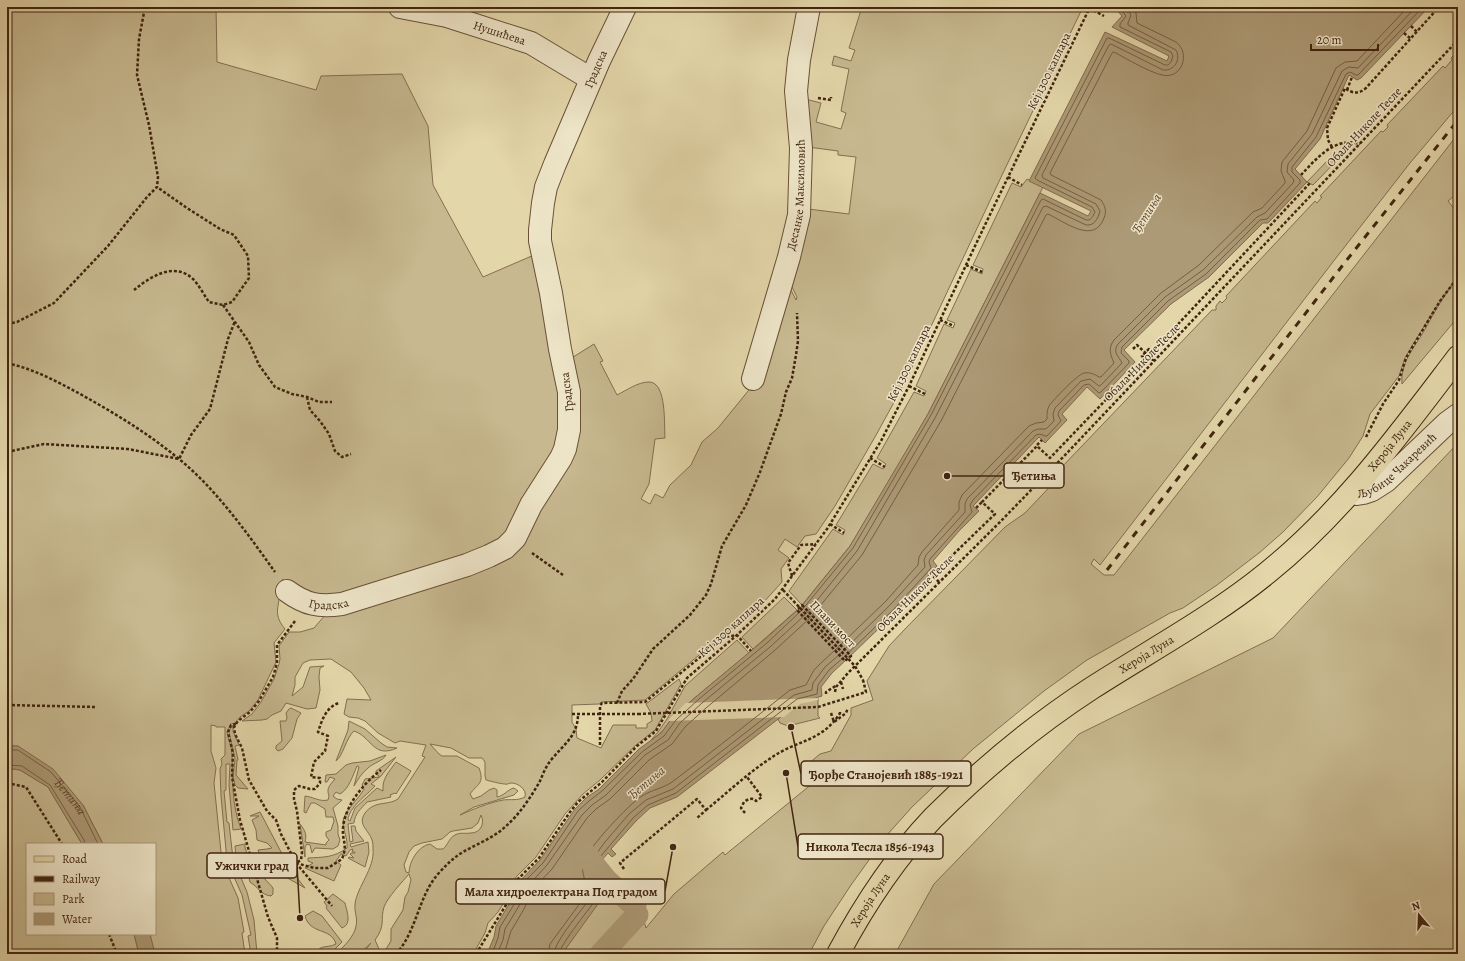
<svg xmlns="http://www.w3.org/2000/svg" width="1465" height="961" viewBox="0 0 1465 961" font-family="Alegreya,serif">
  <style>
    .green { fill: #c7b88f; stroke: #846e50; fill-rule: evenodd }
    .water { fill: #ac9975; stroke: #816a4d }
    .pier { fill: #e3d6a9 }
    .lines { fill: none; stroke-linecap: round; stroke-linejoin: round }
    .shore { stroke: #765e42; stroke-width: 1 }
    .canal { stroke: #ac9975; stroke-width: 23 }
    .minor-casing { stroke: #6a5036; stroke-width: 24 }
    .major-casing { stroke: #412410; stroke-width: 24 }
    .path { stroke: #412410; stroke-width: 2.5; stroke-dasharray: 3 2; stroke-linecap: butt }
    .minor { stroke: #ede4c7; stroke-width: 22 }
    .major { stroke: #e3d6a9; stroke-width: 22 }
    .rail { stroke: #412410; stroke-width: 3; stroke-dasharray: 7 7; stroke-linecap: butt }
    .path-bridge { stroke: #412410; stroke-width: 2.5; stroke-dasharray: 3 2; stroke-linecap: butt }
    .labels { text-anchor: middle; stroke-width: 3; stroke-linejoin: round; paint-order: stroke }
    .street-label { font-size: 12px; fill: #412410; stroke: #ede4c7 }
    .water-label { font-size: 13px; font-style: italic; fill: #61472e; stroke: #ede4c7 }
    .leader { fill: none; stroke: #412410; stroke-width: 1.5 }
    .callout-dot { fill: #412410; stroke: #ede4c7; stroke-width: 1.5 }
    .callout { fill: #ede4c7; stroke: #412410; stroke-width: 1.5 }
    .callout-label { font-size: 13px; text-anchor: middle; font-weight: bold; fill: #412410 }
  </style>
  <rect width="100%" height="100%" fill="#e3d6a9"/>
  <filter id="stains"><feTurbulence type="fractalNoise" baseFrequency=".005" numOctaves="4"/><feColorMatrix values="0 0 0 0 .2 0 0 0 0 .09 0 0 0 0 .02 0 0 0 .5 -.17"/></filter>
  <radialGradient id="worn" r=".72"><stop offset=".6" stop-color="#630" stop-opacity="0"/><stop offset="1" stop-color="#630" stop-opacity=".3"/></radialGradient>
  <path class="green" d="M7 7H216L217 62 316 90 321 76 402 74 428 126 433 185 483 277 534 255 550 321 564 434 504 543 336 599 291 587 283 579 278 587C283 604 270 611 285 629L274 643 276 662 258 700 249 711 240 717 235 723 231 724 227 732C228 739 232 747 232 754 233 780 231 803 241 829L233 830 229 785 230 764H226V790L224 791 227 822 229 823 233 859 247 892 254 920 257 954H251L248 936 251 935 242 895 227 861 221 796 220 769 222 764 221 759 225 755V727H216V726L211 725V751L216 768 214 783 222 862 238 898 244 932 242 933 245 954H154L149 934H155V844H103L83 805 18 746H7Z
    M862 7H879L891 11 892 7H1083L1003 173 904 384 875 437 835 506 816 534 805 536 797 547 785 539 778 550 789 558 781 569 782 582C770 595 759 608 746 620 739 625 730 628 725 635L722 636 645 700 602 702 599 704 572 705V722L576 729 577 738 601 748 613 725H636V728H647V724L652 721 651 713 646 704 679 679 681 684 655 730 636 745 600 780 583 794 565 814 536 857 516 877 506 899 498 912 488 923 485 933 473 954H383L391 941V929L403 910 405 897 408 892 411 880 409 874C403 881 387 898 384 907 380 920 386 925 375 940L379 949 378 954H362L371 943 359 954H336C343 947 351 940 355 930 359 918 354 914 355 904 357 887 375 868 373 849 373 847 373 842 372 840 369 830 357 825 365 813 375 800 387 806 398 799L425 757 422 756 426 745 400 741 395 743 378 733 365 721 358 718 349 717 344 714 347 699 371 700 364 688 351 672 331 659 310 660 303 663 295 677V685L292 696 303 687 310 667 324 666 320 668 319 677 320 690 316 708 307 709 286 703 281 711 272 715 267 719 262 720 242 721 252 714 261 702 274 679 279 664 280 659 279 646 289 632H300L314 628 326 614 489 562 557 475 570 359 594 344 603 361 600 362 617 395C627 390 638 382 649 382 667 382 664 425 665 438L655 439 649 484 641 499 650 504 655 494 663 498 670 485 691 465 702 442 718 428 753 385 789 286 796 300 797 297 791 285 808 209 849 214 856 157 838 155V151L808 147 805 99 821 103 816 122 841 129 846 113 841 111 849 69 832 65 834 56 851 61 855 50 849 48ZM430 744 451 748 469 758H482L485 762V776L486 780C490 781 501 784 505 784 506 785 510 783 511 783 518 783 527 789 525 797 517 801 511 799 503 800 488 803 474 809 460 815L474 807 514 795 518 791 514 788C508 789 504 796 497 797V790L494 788 489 790 481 796 473 799 470 794C477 784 485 784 479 768L457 756H442L439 754ZM481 815C485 823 481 833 471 833 465 834 460 832 455 835 449 838 448 845 443 849H437L430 844C418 846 409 862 409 873L406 872 404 865 409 852 414 846 422 843 442 839 450 832 453 831 472 828 478 823Z
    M1458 51V106L1410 163 1336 258 1100 565 1094 559 1091 564 1104 575H1114L1458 134V193L1448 201 1458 214V220L1456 221 1458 224V276L1440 301 1412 346 1405 358 1399 376 1370 414 1363 436 1349 458 1317 497 1283 532 1259 553 1217 585 1183 608 1170 613 1087 660 1044 691 973 749 912 807 887 835 851 885 824 926 809 954H610L642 920 644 921 646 928 674 894 723 852 725 855 813 783 802 769 820 754 831 751 851 715V708L873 700 867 681 889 646 905 629 1005 527 1025 513 1059 477V470L1212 310H1216V306L1220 301 1222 303 1227 298 1226 296 1315 201 1317 203 1322 197 1320 196 1381 131 1383 132 1388 127 1387 125 1443 66 1445 68 1452 60 1451 58Z
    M1343 151H1346L1313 185 1307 182 1328 160Z
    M1027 179 1043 187 928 414 901 461 850 546 802 605 789 591 833 529 843 535 845 530 836 525 873 464 883 469 886 464 877 458 914 392 924 396 926 391 916 386 944 324 953 328 955 323 947 320 971 269 982 274 983 269 973 265 1012 183 1021 187Z
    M1458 279V317L1402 384C1400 363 1414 348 1424 331 1434 313 1444 294 1458 279Z
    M1458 443V954H895L934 884 1079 734 1273 638Z
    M784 597 797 610 753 649 742 637Z
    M737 640 749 653C725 673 701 692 677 713 667 723 665 732 651 740L658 732 667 719 685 686Z
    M818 698V716L820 718 788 726 780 723 778 719 799 703Z
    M291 708 301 713 297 719 292 738 283 749 278 751 276 749V746L282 741 280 721H286L287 717 286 713 289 709Z
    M349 721 365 729 381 743 387 747 397 748C373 759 372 737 354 731 346 738 343 756 336 761L348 730Z
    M233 725V731L239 745 235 746 238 760H237L236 775 248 789 238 788 235 785 233 776 235 759 229 733 230 729Z
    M386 755C383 761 373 763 368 768 362 773 358 779 354 786L359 767 357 766C353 775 349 789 340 794L336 792 333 796 337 799 342 800 333 808 338 826V834L340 840 338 846 333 849 315 848 312 853 310 845 307 844 305 847V857L300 824C305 830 307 835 305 842L326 845V843L329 840 326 836V832L331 830 334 821 333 817H326L325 809 315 803H311L306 813 304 812 305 796C313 797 320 802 328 800L329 796C326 788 330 785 335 779L330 777 327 782H325L326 775 336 774 346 765 352 763 370 761Z
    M396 757 381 776 371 784 375 786C366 796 349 807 348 820L350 821 355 808 377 788 383 791C382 779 388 773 396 762L411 771 396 794 395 793 390 795 391 797 367 802C361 809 355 813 354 823L348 824 350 842 353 841 351 826H355L356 831 364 841 350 844 351 847 368 842 369 852 365 867 348 858 349 857 354 858 350 854 351 853H355V852H352L353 849 350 850 346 856 341 854 336 861 341 865 334 881 305 868 313 863 308 861V858C324 857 333 858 347 848 348 839 343 830 343 822 343 812 359 799 364 789L362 785 365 779 379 777V776L376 774V771Z
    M7 768 20 770 48 787 82 844H27V934H134L139 954H7Z
    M260 812 290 869 305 888 277 872 272 861 267 857 260 855 258 850 267 849 272 848 267 843 257 840 256 830 252 820 259 816H250Z
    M245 844V848L247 853 237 855V858L250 856 255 860 266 864 260 868C260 877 268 881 273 888V894L271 896C261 895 258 887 250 882L248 873 243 869 251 868 250 865 239 866 236 859 235 846Z
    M604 888 632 910 592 954H562L604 892Z
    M333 894 345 903C347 912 352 924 342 928L326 908 327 906 324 902Z
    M313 911 322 916 342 942 330 954H314C323 943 326 949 336 944 331 927 310 935 305 916Z"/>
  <path class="water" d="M1114 7H1429L1361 78 1357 80 1349 75 1320 139 1295 169 1307 182 1268 223H1263L1209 277 1171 304 1124 350 1135 362 1100 399 1087 387 1062 414 1067 420 1045 443 1039 437 976 503 973 506 979 511 959 531 933 561 937 566 897 611 845 661 832 673 821 687 822 696 799 703 677 797 650 808 636 821 611 849 616 854 612 857 608 853C605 857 600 861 598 866 594 877 607 885 603 897L562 954H487L494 937 496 926 511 901 520 881 540 860 575 809 586 798 599 789 639 749 661 733 673 717 697 696 764 640 800 608 850 546 928 414 1040 193 1088 216 1091 211 1029 181 1105 32 1167 61 1169 56 1112 27 1122 16Z
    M7 746H18L53 769 83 805 103 844H82L48 787 20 770 7 768Z
    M134 934H150L155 954H139Z"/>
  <path class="pier" d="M818 698V700L800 704 784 717 668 721 672 716 686 703Z"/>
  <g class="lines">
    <g class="shore">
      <path id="s1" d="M7 750H18L51 772 80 807 98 844"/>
      <path d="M7 765 22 766 50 785 84 840 85 844"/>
      <path d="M492 954 498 938 500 927 515 903 523 883 543 863 578 811 589 801 602 791 642 752 664 736 676 720 699 699 767 643 802 610 853 548 931 415 1041 200 1043 199 1086 220C1091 221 1093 216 1095 212L1092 207 1037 180 1035 178 1107 38H1109L1165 65H1168L1171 62 1173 56 1171 52 1120 27V24L1126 16 1119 7"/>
      <path d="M497 954 503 940 505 929 519 906 528 886 547 865 582 815 592 805 606 795 645 755 668 740 680 723 702 703 770 647 806 614 857 551 935 418 1043 207 1046 206 1086 225C1094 226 1098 219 1100 211L1096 204 1043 178 1042 175 1109 45 1111 44 1163 70C1175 71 1181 59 1176 50L1128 25V23L1131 15 1126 7"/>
      <path d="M504 954 511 931 524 909 533 889 552 869 587 818 596 809 610 799 649 760 672 744 685 727 706 708 774 651 810 618 862 555 941 421 1046 215 1048 214C1065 222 1094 245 1104 218 1107 211 1105 206 1101 200L1051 175 1050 173 1112 53 1114 52C1127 59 1149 72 1162 75 1182 80 1191 53 1176 42L1137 23 1136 13 1134 7"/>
      <path d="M548 954 550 944 589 891C586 881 580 873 584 861 589 847 629 804 642 796 651 790 664 788 672 782 712 752 751 721 790 690L806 685 814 670 821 663 835 650 886 601 918 565 919 557 922 552 959 510V502L962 495 1029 426 1036 423 1044 422 1047 419C1047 414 1047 410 1049 406 1053 400 1077 375 1084 373 1090 372 1094 374 1099 377H1101L1114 363C1110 354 1108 348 1114 340L1161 293 1199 265 1253 212 1262 208 1285 183V181L1281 171 1282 162 1307 131 1336 68 1345 62 1357 61 1408 7"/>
      <path d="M554 954C554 941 586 905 595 892V890L589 875 591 861 605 842 629 814 646 800 673 789 794 695 812 690 813 683 825 667 839 655 890 605 925 567 924 560 926 555 965 512V504L967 499 1033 431 1038 429H1046L1054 421 1053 414 1055 408 1081 381 1090 379 1099 386 1101 385 1122 363C1119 356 1112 353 1118 344L1165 297 1203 270 1257 217 1265 213 1293 183 1294 180 1287 172 1288 164 1312 134 1342 71 1349 67 1358 68 1416 7"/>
      <path d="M559 954C560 944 592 906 599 895L600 889 594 874 595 863 633 818 648 805 676 793 797 699 817 694 818 685 829 670 843 658 894 609 931 568 929 562 930 559 972 512 970 505 973 500 1036 435 1040 434 1045 436H1047L1061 421 1058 415 1059 411 1084 385 1089 384 1099 393 1101 392 1129 363V361L1121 353 1122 347 1168 301 1206 274 1260 220 1267 219 1300 183V180L1292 172V167L1316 137 1346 74 1350 72 1356 75H1358L1423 7"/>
    </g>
    <path class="canal" d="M581 849 606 880 635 906
      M601 954 637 915"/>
    <defs>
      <g id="minor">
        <path id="s2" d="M400 7 447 16 531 43 591 79"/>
        <path id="s3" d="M753 379 789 257 799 215 801 148 796 91 799 60 809 7"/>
        <path id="s4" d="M1352 492 1357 494 1363 493 1372 490 1386 481 1447 423 1458 415"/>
        <path id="s5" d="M287 591C306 605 319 607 342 604L467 565 489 556 505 548 515 538 531 505 561 458 565 449 569 430V392L560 349 551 293 540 241V230L543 203 546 187 555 164 599 61 625 7"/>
      </g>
      <g id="major">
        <path id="s6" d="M838 954C863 907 896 857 933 818 981 770 1035 725 1092 688 1151 650 1213 617 1267 573 1343 512 1400 433 1458 357"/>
      </g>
    </defs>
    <use href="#minor" class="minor-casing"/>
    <use href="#major" class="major-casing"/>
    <path class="path" d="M1135 7 1136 8
      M1089 8 1104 16
      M1411 26 1417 32
      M1404 33 1411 39
      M1347 90 1352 77
      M818 98 831 100V97
      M1332 147 1328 140 1327 128 1345 88C1353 94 1359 94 1366 88L1439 7
      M1301 175C1316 159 1335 136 1360 144
      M1008 177 1022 185
      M966 265 982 272
      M134 290C150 277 174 261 193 279 199 285 204 295 209 302L223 305 232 302 249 278 248 256 234 235 220 229 187 208 157 187
      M223 305 249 342 259 365 275 387 292 394 307 397 319 402H332
      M940 320 954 326
      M7 324 17 322 54 303 108 246 147 197 157 187 158 177 149 125 137 75 139 39 145 7
      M1133 349 1137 345 1154 361
      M7 363C34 369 58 382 82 395 116 414 149 434 179 459 216 489 247 533 275 572
      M909 386 925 394
      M307 397 310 410 320 421 329 434 335 451 342 457 351 454
      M1366 437 1383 404 1399 380 1406 358 1413 346 1440 301 1458 277
      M1037 445 1042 440
      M7 452 44 444 128 449 179 459 191 435 210 409 228 339 235 321
      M870 458 885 467
      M976 508 982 502
      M830 524 844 533
      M532 553 563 575
      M792 576 788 563 801 545 816 544
      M939 582 932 575 995 514 982 502 1037 446 1050 458 1145 359 1142 356 1149 349 1152 352 1310 183
      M783 590 855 666 863 680
      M802 605 851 656 845 661 797 610Z
      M295 621 277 645V663L273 677 259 701 250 712 238 721 234 727 235 734 242 748 249 780 267 811 276 820 281 834 296 863 301 860 302 853 297 811 294 799V790L299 786 310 789H315L320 783V778L311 777 314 762 325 751 328 736 318 732C322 720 326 707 339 703
      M841 682 843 689
      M835 692 836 687 848 673 1000 522 1068 452 1458 40
      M826 694V692L837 685
      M617 703 622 691 633 679 653 649 690 615 706 595 711 584 722 546 746 505 760 472 781 414 786 392 792 378 796 355 798 341 797 313
      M7 705 96 707
      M831 713 834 722 846 713 848 708
      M572 714H638
      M236 724 231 725 228 732 233 753 232 777 240 820 268 917 277 938V954
      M600 745V706L602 703 645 702 725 637 737 635 751 651
      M7 783 26 787 62 844
      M706 810C727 793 748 773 771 758 796 740 822 742 840 713V711
      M745 813 741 808 744 802C748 799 753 797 756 801L762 797 747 777
      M296 863 314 868H328L342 859C348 844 342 842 343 828 345 805 364 783 381 770
      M296 863 332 906
      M624 869 620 863 697 799 706 810 696 819
      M109 934 117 954
      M396 954C417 931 418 897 438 874 446 865 453 858 463 852 477 844 493 838 505 827 519 815 531 797 540 781 543 774 546 766 551 760 564 744 578 736 578 714
      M476 954 509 900 518 879 539 858 570 812 578 802 602 782 637 746 656 731 687 678 737 635 775 599 827 529 881 441 909 386 984 227 1090 7"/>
    <use href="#minor" class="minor"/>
    <use href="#major" class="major"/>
    <path class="rail" d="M1107 570 1346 261 1458 120"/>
    <path class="path-bridge" d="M638 714 818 707 866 692 863 680"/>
  </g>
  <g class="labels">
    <g class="street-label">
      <text dy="4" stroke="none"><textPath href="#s2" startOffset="103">Нушићева</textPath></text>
      <text dy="4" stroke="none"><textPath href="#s5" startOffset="741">Градска</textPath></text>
      <text transform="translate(1049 71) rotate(-64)" y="4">Кеј 1300 каплара</text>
      <text transform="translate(1364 127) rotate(-47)" y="4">Обала Николе Тесле</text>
      <text dy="4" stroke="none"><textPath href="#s3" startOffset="190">Десанке Максимовић</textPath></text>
      <text transform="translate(1142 362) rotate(-46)" y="4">Обала Николе Тесле</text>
      <text transform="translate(909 363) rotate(-64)" y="4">Кеј 1300 каплара</text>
      <text transform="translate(567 392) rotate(-97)" y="4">Градска</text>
      <text dy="4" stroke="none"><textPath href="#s6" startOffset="759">Хероја Луна</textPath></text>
      <text dy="4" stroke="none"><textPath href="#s4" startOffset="55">Љубице Чакаревић</textPath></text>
      <text transform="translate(915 593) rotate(-45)" y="4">Обала Николе Тесле</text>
      <text dy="4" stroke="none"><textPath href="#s5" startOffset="45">Градска</textPath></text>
      <text transform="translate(833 624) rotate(46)" y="4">Плави мост</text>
      <text transform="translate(731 627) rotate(-42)" y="4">Кеј 1300 каплара</text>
      <text dy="4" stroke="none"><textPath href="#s6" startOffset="436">Хероја Луна</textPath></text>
      <text dy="4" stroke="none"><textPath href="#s6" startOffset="63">Хероја Луна</textPath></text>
    </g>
    <g class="water-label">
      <text transform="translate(1146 213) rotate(-58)" y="5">Ђетиња</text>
      <text transform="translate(646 782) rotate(-40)" y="5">Ђетиња</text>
      <text dy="5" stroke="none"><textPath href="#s1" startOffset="82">Ђетиња</textPath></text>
    </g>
  </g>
  <path class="leader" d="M947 476L1004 476M791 727L801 774M786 773L798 847M300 918L297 865M673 847L665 891"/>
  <g class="callout-dot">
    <circle cx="947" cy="476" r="4"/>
    <circle cx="791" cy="727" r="4"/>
    <circle cx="786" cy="773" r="4"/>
    <circle cx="300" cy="918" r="4"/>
    <circle cx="673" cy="847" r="4"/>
  </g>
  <g class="callout">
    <rect x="1004" y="463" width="60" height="25" rx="4"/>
    <rect x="801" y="761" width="170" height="25" rx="4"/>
    <rect x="798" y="834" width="145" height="25" rx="4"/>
    <rect x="207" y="853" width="90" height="25" rx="4"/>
    <rect x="456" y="879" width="209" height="25" rx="4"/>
  </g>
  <g class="callout-label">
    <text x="1034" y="480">Ђетиња</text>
    <text x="886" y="779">Ђорђе Станојевић 1885-1921</text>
    <text x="870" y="851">Никола Тесла 1856-1943</text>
    <text x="252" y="870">Ужички град</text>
    <text x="561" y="896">Мала хидроелектрана Под градом</text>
  </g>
  <rect width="1465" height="961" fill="none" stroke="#e3d6a9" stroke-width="24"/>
  <rect x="8" y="8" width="1449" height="945" fill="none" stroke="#412410" stroke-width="2"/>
  <rect x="12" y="12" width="1441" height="937" fill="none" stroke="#412410"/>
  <rect x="26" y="843" width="130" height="92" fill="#ede4c7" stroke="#a8977e"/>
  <rect x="34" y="856" width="20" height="6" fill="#e3d6a9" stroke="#a8977e"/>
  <text x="62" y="863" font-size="12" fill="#412410">Road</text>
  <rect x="34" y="876" width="20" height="6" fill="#412410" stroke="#a8977e"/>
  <text x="62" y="883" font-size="12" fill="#412410">Railway</text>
  <rect x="34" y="893" width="20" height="12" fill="#c7b88f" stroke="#a8977e"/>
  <text x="62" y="903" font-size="12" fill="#412410">Park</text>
  <rect x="34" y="913" width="20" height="12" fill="#ac9975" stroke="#a8977e"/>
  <text x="62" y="923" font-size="12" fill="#412410">Water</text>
  <g transform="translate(1419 915) rotate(341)" stroke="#ede4c7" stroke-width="3" paint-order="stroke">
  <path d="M0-3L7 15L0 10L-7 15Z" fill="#412410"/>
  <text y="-6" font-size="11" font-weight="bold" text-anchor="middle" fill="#412410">N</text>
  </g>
  <path d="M1311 44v6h67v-6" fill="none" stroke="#412410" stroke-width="2"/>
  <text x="1317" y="44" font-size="12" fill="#412410" stroke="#ede4c7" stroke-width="3" paint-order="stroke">20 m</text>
  <rect width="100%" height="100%" filter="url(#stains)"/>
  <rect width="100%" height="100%" fill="url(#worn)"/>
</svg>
